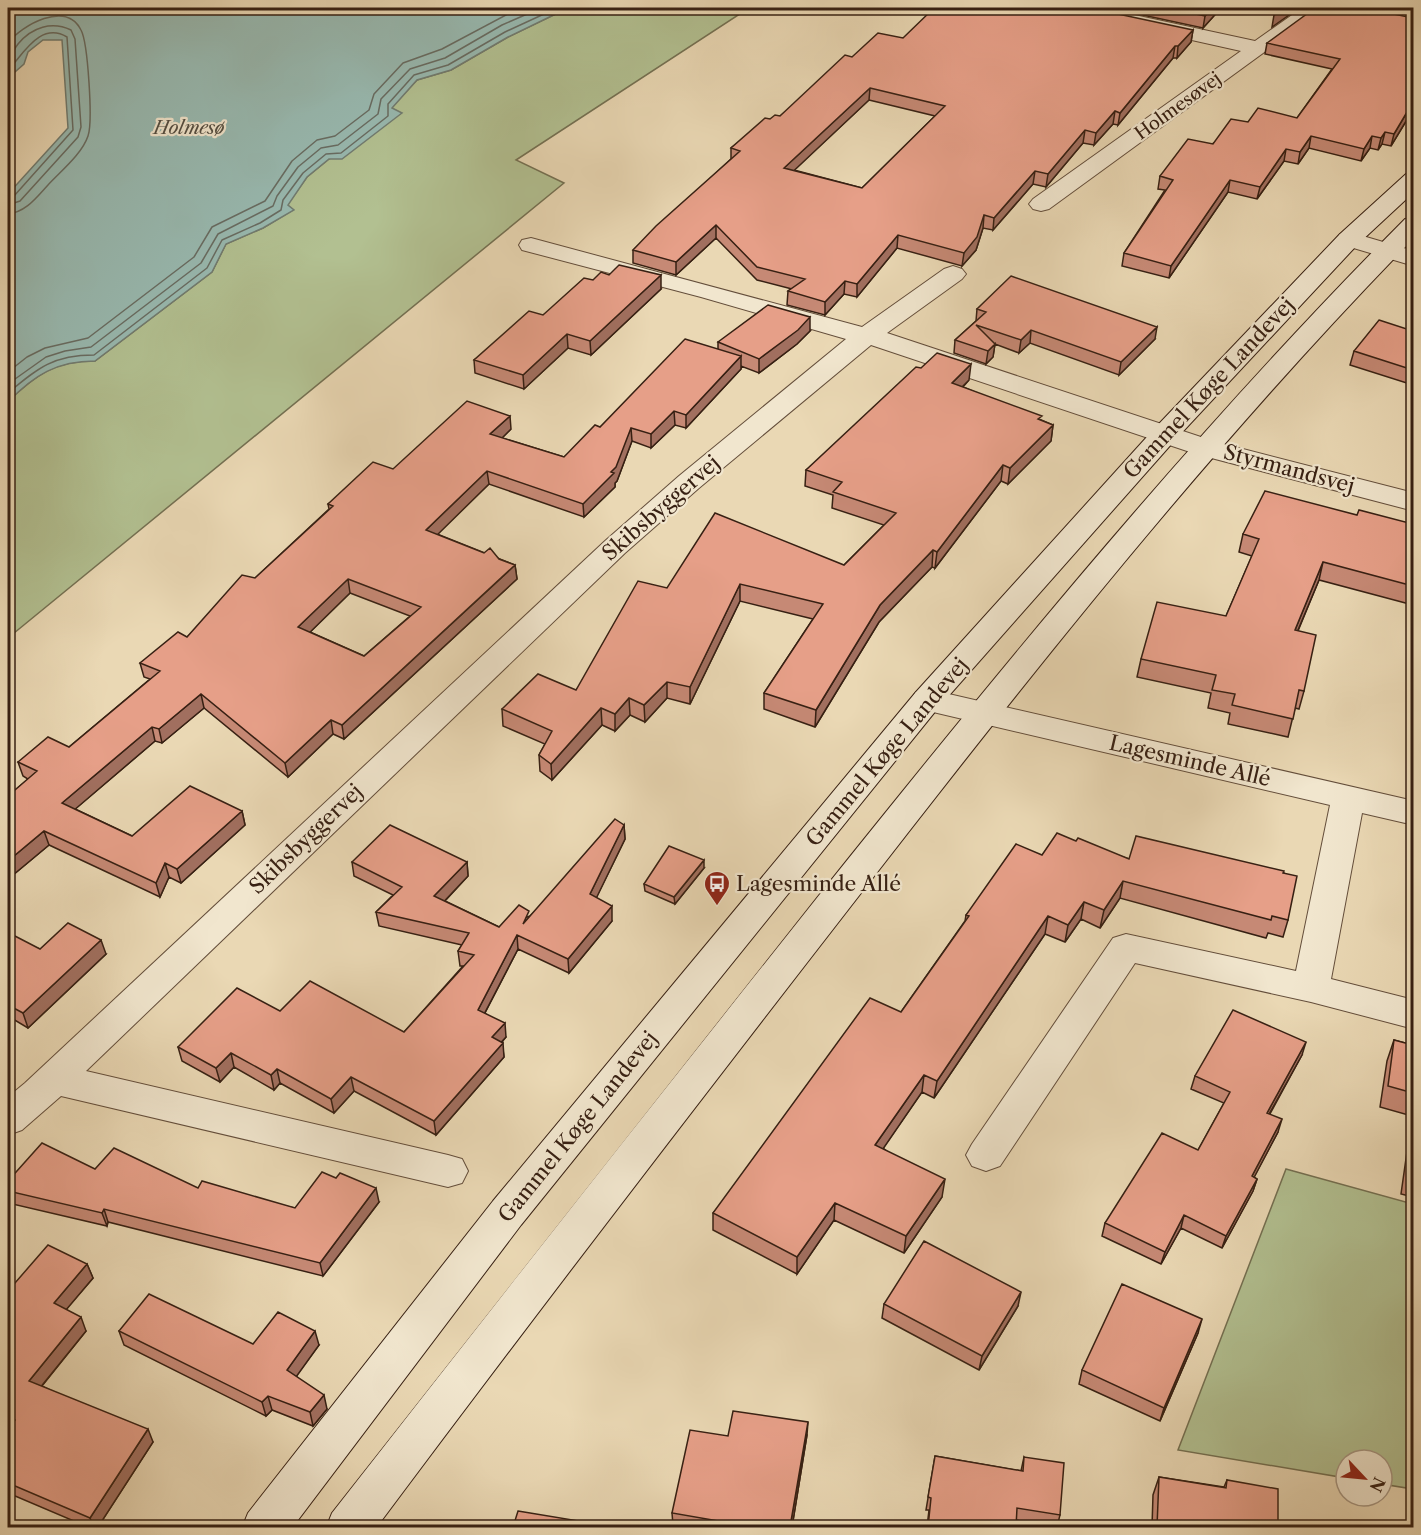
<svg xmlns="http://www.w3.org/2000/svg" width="1421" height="1535" viewBox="0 0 1421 1535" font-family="'Libre Caslon Text',serif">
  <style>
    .green { fill: #b2c091; stroke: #747052; stroke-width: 1.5 }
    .water { fill: #98b9b0; stroke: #717c71; stroke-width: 1.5 }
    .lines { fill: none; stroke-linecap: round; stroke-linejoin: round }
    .shore { stroke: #686c62; stroke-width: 1.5 }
    .minor-casing { stroke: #644e3b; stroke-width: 2 }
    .secondary-casing { stroke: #372013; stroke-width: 2 }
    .minor { fill: #f1e6ce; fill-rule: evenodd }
    .secondary { fill: #f1e6ce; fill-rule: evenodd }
    .wall { fill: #c68975; stroke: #372013; stroke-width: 1.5; fill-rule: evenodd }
    .shaded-wall { fill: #a16f5f; stroke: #372013; stroke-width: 1.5 }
    .building { fill: #e69f88; stroke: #372013; stroke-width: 1.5; fill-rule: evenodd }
    .labels { text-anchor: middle; stroke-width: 4.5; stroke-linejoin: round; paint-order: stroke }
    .far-street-label { font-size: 18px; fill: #372013; stroke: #f1e6ce }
    .far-water-label { font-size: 18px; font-style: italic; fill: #544e42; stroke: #f1e6ce }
    .street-label { font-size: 21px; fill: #372013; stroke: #f1e6ce }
    .poi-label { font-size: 21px; fill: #372013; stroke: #f1e6ce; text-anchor: start }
  </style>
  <rect width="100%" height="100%" fill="#ead8b4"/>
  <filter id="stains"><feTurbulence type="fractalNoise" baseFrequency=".00333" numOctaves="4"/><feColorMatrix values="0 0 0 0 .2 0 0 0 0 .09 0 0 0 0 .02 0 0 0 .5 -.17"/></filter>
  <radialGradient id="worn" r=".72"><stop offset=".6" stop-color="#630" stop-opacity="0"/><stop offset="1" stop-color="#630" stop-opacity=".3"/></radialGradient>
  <path class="green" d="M568 8H749L516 160 564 183 8 638 9 400C39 374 53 361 95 361L212 272 226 244 263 228 293 210 287 205 307 177 329 159 401 113 391 108 417 80 451 70 508 37Z
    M1286 1169 1413 1204V1489L1382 1484V1460H1346V1478L1178 1450Z"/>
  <path class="water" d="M8 8H568L508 37 451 70 417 80 392 108 402 113 342 159H329L307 177 288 205 294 210 263 228 226 244 212 272 95 361C57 361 34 375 8 402V194L68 128 62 40H43L28 52 24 64 8 78Z"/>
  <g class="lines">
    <path class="shore" d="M8 43C22 25 66 0 81 30 88 43 93 122 88 136 82 154 61 171 48 185 36 198 26 212 8 214
      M8 60C12 55 14 49 18 44 32 27 52 21 71 30L75 39 81 127 78 137 20 201 8 205
      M8 70C23 55 40 21 67 37L73 130 14 196 8 198
      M8 372 27 357 45 348 88 338 194 257 212 227 265 201 292 161 317 140 335 136 369 110 374 94 403 63 442 49 519 8
      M8 384 46 357 65 351 91 347 201 263 218 234 273 206 277 196 298 167 321 148 338 145 378 114 381 99 410 69 445 58 502 25 541 8
      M8 393C38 368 53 355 94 355L207 268 222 240 260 223 281 210 283 200 303 173 326 154 341 153 388 116V104L414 75 448 65 505 32 557 8"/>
    <defs>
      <path id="minor" d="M1065 8H1102L1255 41 1302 8H1325L1049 209 1041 211 1033 209 1029 204 1033 199 1241 51 1075 14 1068 12Z
        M1349 232 1414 251V266L1340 244 1337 239 1340 234Z
        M531 238 862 327 944 269 953 266 962 269 966 274 962 279 887 333 1216 442 1414 493V511L1196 454 871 345 699 488 625 553 86 1071 448 1155 462 1159 468 1171 462 1183 448 1187 61 1096 22 1130 8 1135V1097L25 1083 605 541 679 476 846 339 701 297 522 250 519 245 522 240Z
        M927 689 1414 801V825L1362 813 1331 979 1414 1000V1029L1311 1002 1135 963 1000 1166 986 1171 972 1166 966 1155 972 1144 1113 938 1126 934 1296 971 1330 805 916 708 911 700 916 692Z"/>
      <path id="secondary" d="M1414 172V192L1358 244 1175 440 938 708 521 1225 292 1528H242L248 1513 493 1201 916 692 1155 428 1340 234 1406 174Z
        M1414 217V238C1210 447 1029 676 851 906 691 1112 532 1319 376 1528H326L332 1513C495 1304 659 1096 824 889 1009 658 1197 428 1405 219Z"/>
    </defs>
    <use href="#minor" class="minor-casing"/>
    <use href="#secondary" class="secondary-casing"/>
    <use href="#minor" class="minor"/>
    <use href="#secondary" class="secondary"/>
  </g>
  <path class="wall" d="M1110 8H1221L1203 28Z
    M1413 18V114L1411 113 1391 146 1382 144 1378 150 1370 148 1361 161 1309 148 1298 164 1284 161 1257 199 1228 192 1169 278 1122 266 1124 253 1165 190 1158 189 1160 176 1248 122 1297 118 1332 69 1265 54 1267 43Z
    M1193 30 1191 42 1177 58H1173L1118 125 1113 124 1094 145 1083 143 1046 187 1033 184 993 230 983 228 976 250 962 266 897 248 857 297 844 294 825 315 787 305 788 291 792 289 757 280 716 238 676 275 633 263V250L731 159V148L770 119 780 116 852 57 903 38ZM869 100 935 116 862 188 794 170Z
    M593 280 661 289 591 355 568 348 524 389 475 373 474 360 543 315Z
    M977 309 1155 339 1119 375 1030 343 1019 353 995 344 993 357 986 364 954 353 955 340 976 321Z
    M810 331 797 344 759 373 741 366V369L686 428 675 425 651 448 632 441 617 481 615 483V487L584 517 489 484 437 534 515 565 517 579 344 739 333 734 288 777 204 708 162 743 155 741 75 809 132 836 242 811 245 825 181 883 169 877 160 897 49 845 13 875 8 874V796L28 779 23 776 18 762 69 747 150 679 144 677 140 663 187 637 255 578 329 509 328 504 393 469 511 429 502 438 564 457 600 427 718 349V342ZM350 593 410 616 364 656 310 632Z
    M1413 331V385L1350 365 1354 351Z
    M969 380 963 387 1053 425 1051 441 1008 484 1001 481 935 568 932 567 879 622 815 727 764 709V693L813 619 740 601 690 704 667 698 645 722 630 715 615 731 602 725 552 780 540 771 539 755 545 744 503 726 502 709 576 690 667 588 844 565 884 525 832 508 833 495 805 486 806 470Z
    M1357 515 1413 524V605L1319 580 1298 631 1304 691 1299 709 1295 708 1288 737 1228 724 1230 713 1208 708 1211 693 1137 677 1141 659 1226 616 1252 556 1239 552 1243 534Z
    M1413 619V628L1411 627Z
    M1413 739V751L1410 749Z
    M624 825 625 839 596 898 612 921 569 973 518 949 485 1013 506 1037 502 1042 504 1057 436 1135 354 1091 334 1113 280 1083 274 1090 234 1067 220 1082 182 1061 178 1047 280 1011 404 1032 463 966H460L458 951 462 945 379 926 376 912 393 895 354 876 352 862H467L468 876 445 901 499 927 530 916Z
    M1076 841 1129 859 1284 873 1288 920 1283 937 1268 933 1266 938 1120 898 1100 928 1081 919 1065 942 1045 934 934 1098 922 1092 883 1148 942 1197 904 1253 834 1220 797 1274 713 1230V1213L901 1012 965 921 966 915 1042 855Z
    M704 868 675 904 645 891 644 884Z
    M8 940 40 949 106 954 28 1028 8 1016Z
    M1394 1040 1413 1045V1197L1401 1194 1412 1116 1380 1107 1387 1061Z
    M1302 1055 1270 1114 1278 1132 1254 1177 1257 1179 1253 1191 1222 1248 1181 1228 1161 1264 1102 1236 1105 1223 1198 1150 1224 1103 1191 1089 1195 1076Z
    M95 1169 295 1208 379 1202 323 1276 108 1222 107 1226 8 1203V1181Z
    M87 1264 93 1278 66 1309 86 1331 42 1386 153 1442 98 1527H88L8 1493V1431L10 1428 8 1427V1291Z
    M884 1304 1018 1306 979 1370 882 1318Z
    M119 1331 253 1344 319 1345 296 1376 327 1409 313 1426 272 1410 266 1416 124 1345Z
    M1198 1333 1160 1421 1079 1384 1082 1370Z
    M807 1435 792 1527H686L673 1525 672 1513 728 1436Z
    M935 1456 1021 1471 1024 1457 1060 1515 1057 1527 1016 1520V1527H927L929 1510H926Z
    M1159 1477 1224 1487 1227 1480 1278 1527H1152L1153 1495Z"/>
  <path class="shaded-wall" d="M1213 8H1221L1203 28 1205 16Z
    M1285 8H1299L1272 27 1274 15Z
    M1193 30 1191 42 1177 58 1178 46Z
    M1175 46 1173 58 1118 125 1120 113Z
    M870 88 869 100 784 180V168Z
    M1413 102 1411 113 1391 146 1394 134Z
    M1115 111 1113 124 1094 145 1096 133Z
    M1085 130 1083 143 1046 187 1048 174Z
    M1385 132 1382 144 1378 150 1381 138Z
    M1311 136 1309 148 1298 164 1300 152Z
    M1372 136 1370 148 1361 161 1364 149Z
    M1286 149 1284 161 1257 199 1260 187Z
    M1035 171 1033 184 993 230 994 218Z
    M1230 180 1228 192 1169 278 1171 266Z
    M984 215 983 228 976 250 962 266 964 253Z
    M716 225V238L676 275V262Z
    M898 235 897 248 857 297V284Z
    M661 275V289L591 355 590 341Z
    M845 281 844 294 825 315V302Z
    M810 317V331L797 344 759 373V359Z
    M1157 327 1155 339 1119 375 1121 362Z
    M1031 330 1030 343 1019 353 1021 340Z
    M567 334 568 348 524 389 523 375Z
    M995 344 993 357 986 364 988 351Z
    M741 356V369L686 428V415Z
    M971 364 969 380 950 399 952 383Z
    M674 411 675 425 651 448V434Z
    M510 416 511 429 492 448 490 434Z
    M1053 425 1051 441 1008 484 1010 468Z
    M631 428 632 441 617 481 615 483V487L584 517 583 504 611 472Z
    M1003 465 1001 481 935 568 937 552Z
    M487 471 489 484 428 544 426 530Z
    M933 550 932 567 879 622 815 727 816 710 880 605Z
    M1323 562 1319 580 1290 649 1295 630Z
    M515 565 517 579 344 739 342 725Z
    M348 579 350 593 301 641 298 627Z
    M740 584V601L690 704V687Z
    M667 682V698L645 722 644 705Z
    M201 694 204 708 162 743 159 729Z
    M629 698 630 715 615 731V714Z
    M601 708 602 725 552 780 551 764Z
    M331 720 333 734 288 777 285 763Z
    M152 727 155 741 66 817 62 803Z
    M242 811 245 825 181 883 177 869Z
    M624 825 625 839 591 909 590 894Z
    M44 831 49 845 13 875 8 861Z
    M704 860V868L675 904 674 897Z
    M467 862 468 876 436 910 434 896Z
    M165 863 169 877 160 897 156 883Z
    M1123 881 1120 898 1100 928 1104 910Z
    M1084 902 1081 919 1065 942 1068 925Z
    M612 906V921L569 973 568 959Z
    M1048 916 1045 934 934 1098 937 1081Z
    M517 935 518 949 479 1024 478 1010Z
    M101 940 106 954 28 1028 23 1013Z
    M505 1023 506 1037 493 1051 492 1037Z
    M1306 1042 1302 1055 1263 1125 1267 1113Z
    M503 1043 504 1057 436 1135 434 1121Z
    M231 1053 234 1067 220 1082 216 1068Z
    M277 1069 280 1083 274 1090 271 1075Z
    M924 1075 922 1092 874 1162 875 1145Z
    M351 1077 354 1091 334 1113 331 1099Z
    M1282 1119 1278 1132 1248 1189 1252 1176Z
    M945 1179 942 1197 904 1253 906 1236Z
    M1257 1179 1253 1191 1222 1248 1226 1236Z
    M376 1188 379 1202 323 1276 320 1263Z
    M835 1203 834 1220 797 1274V1257Z
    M104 1209 108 1222 107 1226 102 1213Z
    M1184 1215 1181 1228 1161 1264 1165 1252Z
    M87 1264 93 1278 60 1317 54 1303Z
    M1021 1292 1018 1306 979 1370 982 1356Z
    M81 1317 86 1331 35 1394 29 1381Z
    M1202 1319 1198 1333 1160 1421 1164 1408Z
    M315 1331 319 1345 291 1384 287 1370Z
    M324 1395 327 1409 313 1426 310 1412Z
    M268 1396 272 1410 266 1416 262 1402Z
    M808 1422 807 1435 792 1527H790Z
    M148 1429 153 1442 98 1527H94L90 1518Z"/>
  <path class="building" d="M934 8H1090L1193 30 1178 46H1175L1120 113 1115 111 1096 133 1085 130 1048 174 1035 171 994 218 984 215 977 237 964 253 898 235 857 284 845 281 825 302 788 291 805 279 757 267 716 225 676 262 633 250 656 226 740 151 731 148 765 118 770 119 775 115 780 116 845 55 852 57 878 33 903 38ZM870 88 945 106 862 188 784 168Z
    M1167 8H1213L1205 16Z
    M1280 8H1285L1274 15Z
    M1315 8H1365L1413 18V102L1394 134 1385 132 1381 138 1372 136 1364 149 1311 136 1300 152 1286 149 1260 187 1230 180 1171 266 1124 253 1173 180 1160 176 1188 139 1213 144 1231 119 1248 122 1258 108 1297 118 1340 59 1267 43Z
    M619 265 661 275 590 341 567 334 523 375 474 360 529 311 543 315 584 278 593 280 601 272 609 275Z
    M1011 276 1157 327 1121 362 1031 330 1021 340 976 325 995 344 988 351 955 340 986 312 977 309Z
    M768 305 810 317 798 330 759 359 718 342Z
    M1379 320 1413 331V370L1354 351Z
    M685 339 741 356 686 415 674 411 651 434 631 428 616 467 611 472 614 473 583 504 487 471 426 530 484 553 490 548 499 559 515 565 342 725 331 720 285 763 201 694 159 729 152 727 62 803 132 836 190 786 242 811 177 869 165 863 156 883 44 831 8 861V796L37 771 18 762 48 737 69 747 160 671 140 663 178 632 187 637 242 575 255 578 333 506 328 504 373 462 393 469 467 401 510 416 490 434 564 457 595 425 600 427ZM348 579 421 607 364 656 298 627Z
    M937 353 971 364 952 383 1042 416 1038 419 1053 425 1010 468 1003 465 937 552 933 550 880 605 816 710 764 693 823 604 740 584 690 687 667 682 644 705 629 698 615 714 601 708 551 764 539 755 552 731 502 709 538 674 576 690 638 581 667 588 715 513 844 565 896 513 833 492 842 482 806 470 916 367 921 368Z
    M1265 491 1357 515 1359 510 1413 524V586L1323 562 1295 630 1316 635 1304 691 1299 690 1293 719 1232 705 1235 694 1212 690 1216 675 1141 659 1157 602 1226 616 1259 539 1243 534Z
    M615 819 624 825 590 894 612 906 568 959 517 935 478 1010 505 1023 492 1037 503 1043 434 1121 351 1077 331 1099 277 1069 271 1075 231 1053 216 1068 178 1047 237 988 280 1011 310 981 404 1032 474 955 458 951 469 933 376 912 402 887 352 862 390 825 467 862 434 896 499 927 519 905 529 911 523 924Z
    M1057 833 1076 841 1078 838 1129 859 1136 836 1284 871 1283 873 1297 876 1288 920 1272 916 1271 920 1123 881 1104 910 1084 902 1068 925 1048 916 937 1081 924 1075 875 1145 945 1179 906 1236 835 1203 797 1257 713 1213 870 998 901 1012 969 916 966 915 1016 844 1042 855Z
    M669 846 704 860 674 897 644 884Z
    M68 923 101 940 23 1013 8 1005V940L13 935 40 949Z
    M1233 1010 1306 1042 1267 1113 1282 1119 1252 1176 1257 1179 1226 1236 1184 1215 1165 1252 1105 1223 1162 1133 1198 1150 1230 1092 1195 1076Z
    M1394 1040 1413 1045V1093L1388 1086Z
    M42 1143 95 1169 114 1148 198 1188 202 1181 295 1208 322 1172 336 1178 340 1173 376 1188 320 1263 104 1209 102 1213 8 1191V1181Z
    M1413 1144V1174L1410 1173Z
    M924 1241 1021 1292 982 1356 884 1304Z
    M48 1245 87 1264 54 1303 81 1317 29 1381 148 1429 90 1518 8 1483V1431L15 1420 8 1417V1291Z
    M1122 1284 1202 1319 1164 1408 1082 1370Z
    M149 1294 253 1344 278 1312 315 1331 287 1370 324 1395 310 1412 268 1396 262 1402 119 1331Z
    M733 1411 808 1422 790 1527H753L672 1513 690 1430 728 1436Z
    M935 1456 1023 1471 1024 1457 1064 1463 1060 1515 1017 1508 1016 1527H928L931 1498 928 1497Z
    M1159 1477 1226 1488 1227 1480 1278 1489V1527H1157Z
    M518 1511 585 1522 584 1527H513Z"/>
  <defs>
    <symbol id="bus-pin" viewBox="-11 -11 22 30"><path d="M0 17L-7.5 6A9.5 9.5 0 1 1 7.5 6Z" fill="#8f2418" stroke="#f1e6ce"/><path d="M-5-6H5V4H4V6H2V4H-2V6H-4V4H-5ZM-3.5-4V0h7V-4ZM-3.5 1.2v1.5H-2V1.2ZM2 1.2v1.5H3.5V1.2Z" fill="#fff"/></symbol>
  </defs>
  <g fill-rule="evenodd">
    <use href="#bus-pin" x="702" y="869" width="30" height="40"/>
  </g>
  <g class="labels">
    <g class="far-street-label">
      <text transform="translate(1178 106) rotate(-36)" y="6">Holmesøvej</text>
    </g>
    <g class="far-water-label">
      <text x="189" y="134">Holmesø</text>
    </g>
    <g class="street-label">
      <text transform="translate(1209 388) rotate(-47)" y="7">Gammel Køge Landevej</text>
      <text transform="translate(1289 469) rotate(15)" y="7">Styrmandsvej</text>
      <text transform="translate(661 508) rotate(-41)" y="7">Skibsbyggervej</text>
      <text transform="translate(887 752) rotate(-50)" y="7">Gammel Køge Landevej</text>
      <text transform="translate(1190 761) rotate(13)" y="7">Lagesminde Allé</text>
      <text transform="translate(306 839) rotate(-44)" y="7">Skibsbyggervej</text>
      <text transform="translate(578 1127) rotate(-51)" y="7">Gammel Køge Landevej</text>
    </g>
    <g class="poi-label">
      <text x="736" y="891">Lagesminde Allé</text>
    </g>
  </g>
  <rect width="1421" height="1535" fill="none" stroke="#ead8b4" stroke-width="30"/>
  <rect x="9" y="9" width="1403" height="1517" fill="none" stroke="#372013" stroke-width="3"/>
  <rect x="15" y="15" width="1391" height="1505" fill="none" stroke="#372013" stroke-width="1.5"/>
  <g transform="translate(1364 1478) rotate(116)"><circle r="28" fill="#f1e6ce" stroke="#a79783" stroke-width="1.5"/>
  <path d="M0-4.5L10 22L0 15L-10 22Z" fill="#8f2418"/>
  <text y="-9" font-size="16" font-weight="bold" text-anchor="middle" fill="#372013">N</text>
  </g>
  <rect width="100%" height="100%" filter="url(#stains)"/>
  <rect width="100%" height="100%" fill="url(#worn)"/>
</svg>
